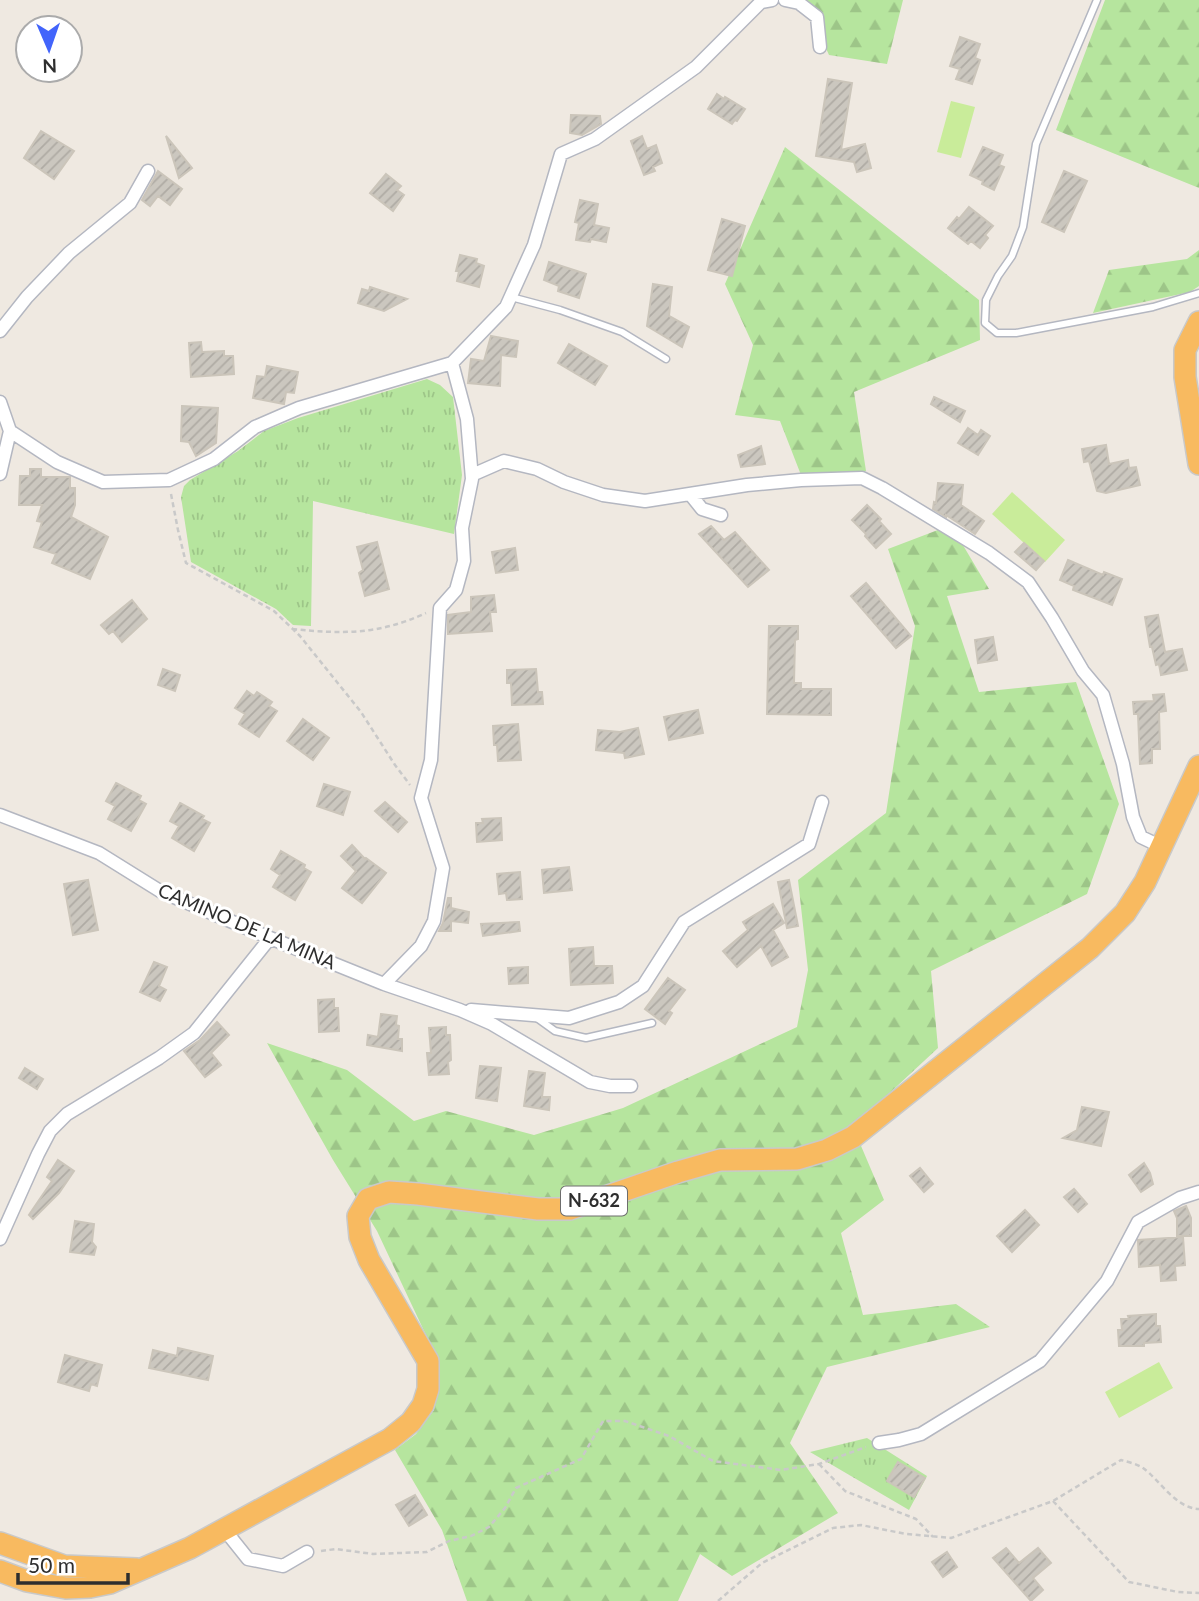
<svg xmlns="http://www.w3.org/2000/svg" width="1199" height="1601" viewBox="0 0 1199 1601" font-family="Lato,sans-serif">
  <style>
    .grass { fill: url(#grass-tufts) }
    .forest { fill: url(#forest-firs) }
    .pitch { fill: #c9ec9a }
    .building { fill: url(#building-hatch); stroke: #cbc5ba; stroke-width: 2 }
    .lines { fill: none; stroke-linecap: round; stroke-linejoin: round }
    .service-casing { stroke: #b4b7c1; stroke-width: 9 }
    .minor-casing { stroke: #b4b7c1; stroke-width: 15 }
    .trunk-casing { stroke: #c9c9c9; stroke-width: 24 }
    .path { stroke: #c9c9c9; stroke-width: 2.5; stroke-dasharray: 5 3.5; stroke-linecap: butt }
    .service { stroke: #fff; stroke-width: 6 }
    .minor { stroke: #fff; stroke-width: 12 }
    .trunk { stroke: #f8ba60; stroke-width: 21 }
    .labels { text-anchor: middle; stroke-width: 6; stroke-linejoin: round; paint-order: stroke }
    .shield { fill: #fff; stroke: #6d6d6d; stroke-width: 2 }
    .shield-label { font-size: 18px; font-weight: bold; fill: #2e2e2e }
    .street-label { font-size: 19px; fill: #2e2e2e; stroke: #fff }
  </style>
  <defs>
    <pattern id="grass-tufts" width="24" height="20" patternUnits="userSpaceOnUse" patternTransform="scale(1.75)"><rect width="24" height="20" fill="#b6e59e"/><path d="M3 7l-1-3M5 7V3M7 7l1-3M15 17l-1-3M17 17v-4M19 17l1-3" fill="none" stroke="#9dc588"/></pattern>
    <pattern id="forest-firs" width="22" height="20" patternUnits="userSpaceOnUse" patternTransform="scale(1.75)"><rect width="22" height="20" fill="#b6e59e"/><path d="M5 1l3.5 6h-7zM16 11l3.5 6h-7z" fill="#9dc588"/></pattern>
    <pattern id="building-hatch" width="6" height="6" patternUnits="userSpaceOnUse" patternTransform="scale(1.75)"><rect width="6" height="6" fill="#cbc7bf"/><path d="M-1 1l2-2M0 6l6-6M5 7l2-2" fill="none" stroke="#afaba4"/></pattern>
  </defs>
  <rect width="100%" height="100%" fill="#efe9e1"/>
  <path class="grass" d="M427 379 440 385 453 397 462 475 454 534 313 501 311 626 293 625 276 609 191 562 181 497 184 486 190 480 238 451 264 431 298 418Z
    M867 1438 927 1476 909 1510 810 1452Z"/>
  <path class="forest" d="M804 0H903L887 64 829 55Z
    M1105 0H1199V188L1056 130Z
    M785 147 979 300 980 340 854 392 866 471 801 475 780 421 735 415 753 345 725 284Z
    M1199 250V286L1190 292 1093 313 1109 270 1187 259Z
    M951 525 989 589 947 596 979 692 1076 682 1119 804 1087 894 931 971 938 1048 853 1127 884 1200 841 1233 863 1315 956 1304 990 1327 827 1367 790 1443 838 1513 732 1576 700 1554 678 1601H467L442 1530 395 1450 416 1434 434 1410 440 1379 433 1350 377 1231 333 1160 267 1043 347 1070 414 1121 446 1111 534 1135 623 1108 797 1027 808 970 798 880 886 813 915 626 888 549Z"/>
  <path class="pitch" d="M951 101 975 107 961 158 937 152Z
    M1012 492 1065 540 1045 562 992 514Z
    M1159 1362 1173 1388 1119 1418 1105 1392Z"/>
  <path class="building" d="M960 37 980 44 975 58 980 60 972 84 956 79 960 69 950 66Z
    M828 79 852 83 841 150 865 144 871 168 857 172 854 162 816 156Z
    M717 94 724 99 725 97 745 109 737 121 735 120 732 124 708 109Z
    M571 115 600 116 601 124 582 135 570 133Z
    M41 131 74 151 54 179 24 158Z
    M166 136 192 168 179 178Z
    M642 136 647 149 656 145 662 163 653 167 655 171 644 175 631 141Z
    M983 147 1003 155 999 165 1004 167 994 190 982 184 983 181 970 175Z
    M158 171 182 189 170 205 158 196 150 206 142 200Z
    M1064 171 1087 181 1064 232 1042 222Z
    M386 174 401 186 397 190 404 195 393 211 370 193Z
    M580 200 598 204 594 225 609 228 606 242 591 239 590 242 576 240 579 223 575 222Z
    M969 207 993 226 985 235 988 238 980 248 971 241 968 244 948 228 957 217 959 219Z
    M722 219 745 226 732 276 708 270Z
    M460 255 477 259 476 263 484 266 479 287 457 281 459 271H456Z
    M549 262 586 274 579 298 558 291 559 286 544 280Z
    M653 284 672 287 669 316 689 327 682 347 647 326Z
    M370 287 407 299 384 311 358 303 362 289 369 291Z
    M491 336 518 341 516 357 501 355 500 386 468 383 471 359 484 361Z
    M201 342 202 352 224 351V356H233L234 374 191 377 189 343Z
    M569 344 607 366 595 385 558 363Z
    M267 366 298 372 294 393 286 392 284 404 253 398 257 376 265 377Z
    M934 397 965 411 960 422 931 404Z
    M182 406 218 408 216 443 196 456 189 442 181 441Z
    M968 428 978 435 981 430 990 436 978 455 958 443Z
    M1106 445 1109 464 1128 460 1129 468 1136 467 1140 485 1106 493 1097 491 1089 461 1084 462 1082 449Z
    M761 446 765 464 741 467 738 455Z
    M30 469H41V477H70V488H75V505L71 517 108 537 90 579 52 563 56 554 34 547 42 522 37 521 42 505H19L20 476H30Z
    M938 483 963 485 961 505 984 521 975 534 946 515V517L933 509 934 502 936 503Z
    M867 505 881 519 879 521 891 534 876 548 865 536 866 534 852 520Z
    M711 526 724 540 735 532 769 570 748 587 699 534Z
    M377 542 389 589 365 596 359 573 363 570 357 547Z
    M1024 543 1044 561 1036 570 1015 552Z
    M515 548 518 570 496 573 492 552Z
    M1068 560 1103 575 1104 572 1122 579 1112 605 1073 590 1074 586 1060 580Z
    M866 583 911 636 896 648 851 596Z
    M494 595 496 612H490L492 631 448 634V615L471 612V597Z
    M132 600 147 619 122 642 113 631 109 634 101 625Z
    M1158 615 1165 652 1182 649 1187 670 1161 675 1159 664 1156 665 1152 647H1150L1145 617Z
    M769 626H798V639L795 640 794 683H801V689H831V715L767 714Z
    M993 637 997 660 978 663 975 640Z
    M163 669 180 675 175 691 158 685Z
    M536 669 538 692H542L543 704 512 705 511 683H507V670Z
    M247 691 254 696 257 692 272 702 269 706 277 711 259 737 239 724 245 714 235 708Z
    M1164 694 1166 711 1159 712 1160 749H1152V763L1140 764 1138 714H1134L1133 702 1154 701 1153 695Z
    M698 710 703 733 669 740 664 717Z
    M303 719 329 738 313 760 287 741Z
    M518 724 521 760 498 761 497 745H494L493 726Z
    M638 728 644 754 625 758 624 753 596 750 598 730 620 732Z
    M116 783 141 796 139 800 146 804 131 831 108 819 115 806 106 801Z
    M324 784 350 792 343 815 317 806Z
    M385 802 407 822 398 832 375 811Z
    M180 803 204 816 202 819 210 823 194 851 172 838 179 826 170 821Z
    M501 818 502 840 477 842 476 823H483L482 819Z
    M352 845 365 859 366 858 386 873 362 903 342 888 356 871 341 856Z
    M281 851 305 865 304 868 311 872 295 900 273 887 280 875 271 869Z
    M569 867 572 890 544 893 542 870Z
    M520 872 522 899 507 900 506 893 499 894 497 874Z
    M88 880 98 930 73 935 64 884Z
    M789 880 798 926 787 928 778 882Z
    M448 898H451V908L469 912 468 923 451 921V931H439L443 923Z
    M773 904 784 923 773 930 788 957 772 966 761 946 737 967 723 951 748 930 743 922Z
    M519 922 520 931 483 936 481 924Z
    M593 947 594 966H612L613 983 571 985 569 949Z
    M154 962 167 967 159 986 166 990 160 1001 140 992Z
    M528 967V983L509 984 508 968Z
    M668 978 685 990 669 1011 672 1013 665 1024 645 1009Z
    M334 999V1008H338L339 1031 319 1032 318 1000Z
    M381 1014 397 1016 396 1025 399 1026 398 1039H402V1051L367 1045 368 1035 378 1037Z
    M217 1022 229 1035 211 1053 221 1065 205 1077 184 1051 200 1040Z
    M446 1027V1035H450L451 1060 448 1062 449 1074 429 1075 427 1053H431L429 1028Z
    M480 1066 501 1068 497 1101 476 1098Z
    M25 1068 43 1079 37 1089 19 1078Z
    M529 1071 545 1073 542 1097H550L549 1110 524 1106Z
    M1082 1107 1109 1112 1101 1146 1063 1138 1077 1130Z
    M58 1160 74 1171 59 1193 33 1219 29 1215 52 1181 47 1177Z
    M1144 1163 1150 1173 1153 1184 1141 1192 1129 1175Z
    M920 1168 933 1184 924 1192 910 1176Z
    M1074 1189 1087 1204 1078 1212 1064 1197Z
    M1186 1206 1191 1218V1236H1177V1218L1174 1211Z
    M1025 1210 1039 1225 1012 1252 997 1236Z
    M75 1221 94 1224 92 1242 96 1247 94 1255 70 1252Z
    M1183 1237 1185 1265 1175 1266 1176 1280 1161 1281 1160 1265 1139 1267 1138 1240Z
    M1156 1314V1326H1160L1161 1342 1144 1343V1346H1119L1118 1330H1122L1121 1319H1129L1128 1316Z
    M178 1348 213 1356 208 1380 149 1368 153 1350 177 1356Z
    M65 1355 102 1365 97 1386 91 1384 89 1391 58 1382Z
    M898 1462 925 1478 914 1497 887 1481Z
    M415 1495 427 1515 409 1526 396 1505Z
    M1006 1548 1019 1563 1038 1548 1051 1563 1033 1578 1043 1590 1031 1601 993 1558Z
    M947 1552 957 1567 943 1577 932 1562Z"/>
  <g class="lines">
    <defs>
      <path id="service" d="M1097 0 1036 144 1023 227 1012 256 998 276 986 300 985 323 997 333H1016L1153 307 1199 293
        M511 297 560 310 622 332 666 359
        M537 1018 555 1031 586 1038 652 1023"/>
      <path id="minor" d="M785 0 799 3 817 17 820 47
        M0 331 27 297 69 253 130 203 148 171
        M0 402 10 431 57 462 103 482 169 480 214 459 255 427 299 408 452 363
        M0 474 10 431
        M472 475 504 461 537 469 564 482 603 495 645 501 747 485 801 480 862 478 882 488 989 553 1028 582 1052 618 1083 671 1103 695 1123 764 1133 817 1141 837 1162 847
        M690 494 702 509 721 515
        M0 815 99 853 160 891 270 938 384 984 460 1010 492 1024 590 1082 610 1086H631
        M384 984 421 946 434 921 443 868 421 798 431 760 440 608 456 590 464 561 462 528 472 479 467 419 452 363 506 307 534 245 561 154 595 139 696 67 761 2 772 0
        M471 1010 569 1018 619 1002 643 986 684 922 809 844 822 802
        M0 1239 38 1154 50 1131 67 1114 159 1058 194 1033 270 938
        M879 1443 899 1440 921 1434 1040 1361 1107 1281 1138 1222 1180 1198 1199 1192
        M224 1529 248 1559 283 1566 307 1552"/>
      <path id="trunk" d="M1199 322 1185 350V377L1199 464
        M0 1543 64 1566 137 1569
        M0 1571 27 1581 66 1588 90 1587 110 1583 190 1548 390 1439 411 1422 423 1405 428 1389V1361L369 1260 360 1237 358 1216 368 1199 389 1192 418 1194 538 1209H570L678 1172 720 1160 797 1159 827 1150 853 1137 1090 948 1125 913 1145 882 1199 766"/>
    </defs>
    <use href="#service" class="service-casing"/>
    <use href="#minor" class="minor-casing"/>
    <use href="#trunk" class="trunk-casing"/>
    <path class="path" d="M171 494 178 530 186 563 274 611 300 636 361 712 395 765 410 785
      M292 629C343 634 378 635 426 613
      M819 1464 845 1491 916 1519 933 1537
      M1053 1501 1129 1582 1178 1592 1199 1593
      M321 1551 336 1549 373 1554 427 1552 449 1541 471 1536 489 1527 505 1508 516 1488 581 1459 603 1421H625L669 1436 713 1461 781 1470 819 1464 866 1447
      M718 1601 762 1563 833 1528 861 1525 906 1534 951 1538 1053 1501 1121 1460C1128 1462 1137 1464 1143 1468 1160 1480 1175 1508 1199 1509"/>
    <use href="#service" class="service"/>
    <use href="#minor" class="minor"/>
    <use href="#trunk" class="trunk"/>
  </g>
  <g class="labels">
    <rect class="shield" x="561" y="1186.5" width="66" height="29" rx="5"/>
    <g class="shield-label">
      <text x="594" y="1207">N-632</text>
    </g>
    <g class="street-label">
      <text transform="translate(247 926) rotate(23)" y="7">CAMINO DE LA MINA</text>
    </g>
  </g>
  <g transform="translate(49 49) rotate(178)"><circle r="33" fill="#ffffff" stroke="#ababab" stroke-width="2"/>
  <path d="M0-5L12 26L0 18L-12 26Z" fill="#4264fb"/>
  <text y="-10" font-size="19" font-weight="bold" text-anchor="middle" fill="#2e2e2e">N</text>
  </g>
  <path d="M18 1573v10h110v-10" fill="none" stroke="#2e2e2e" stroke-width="3.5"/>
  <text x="28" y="1573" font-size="21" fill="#2e2e2e" stroke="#ffffff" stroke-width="5" paint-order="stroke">50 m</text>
</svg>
